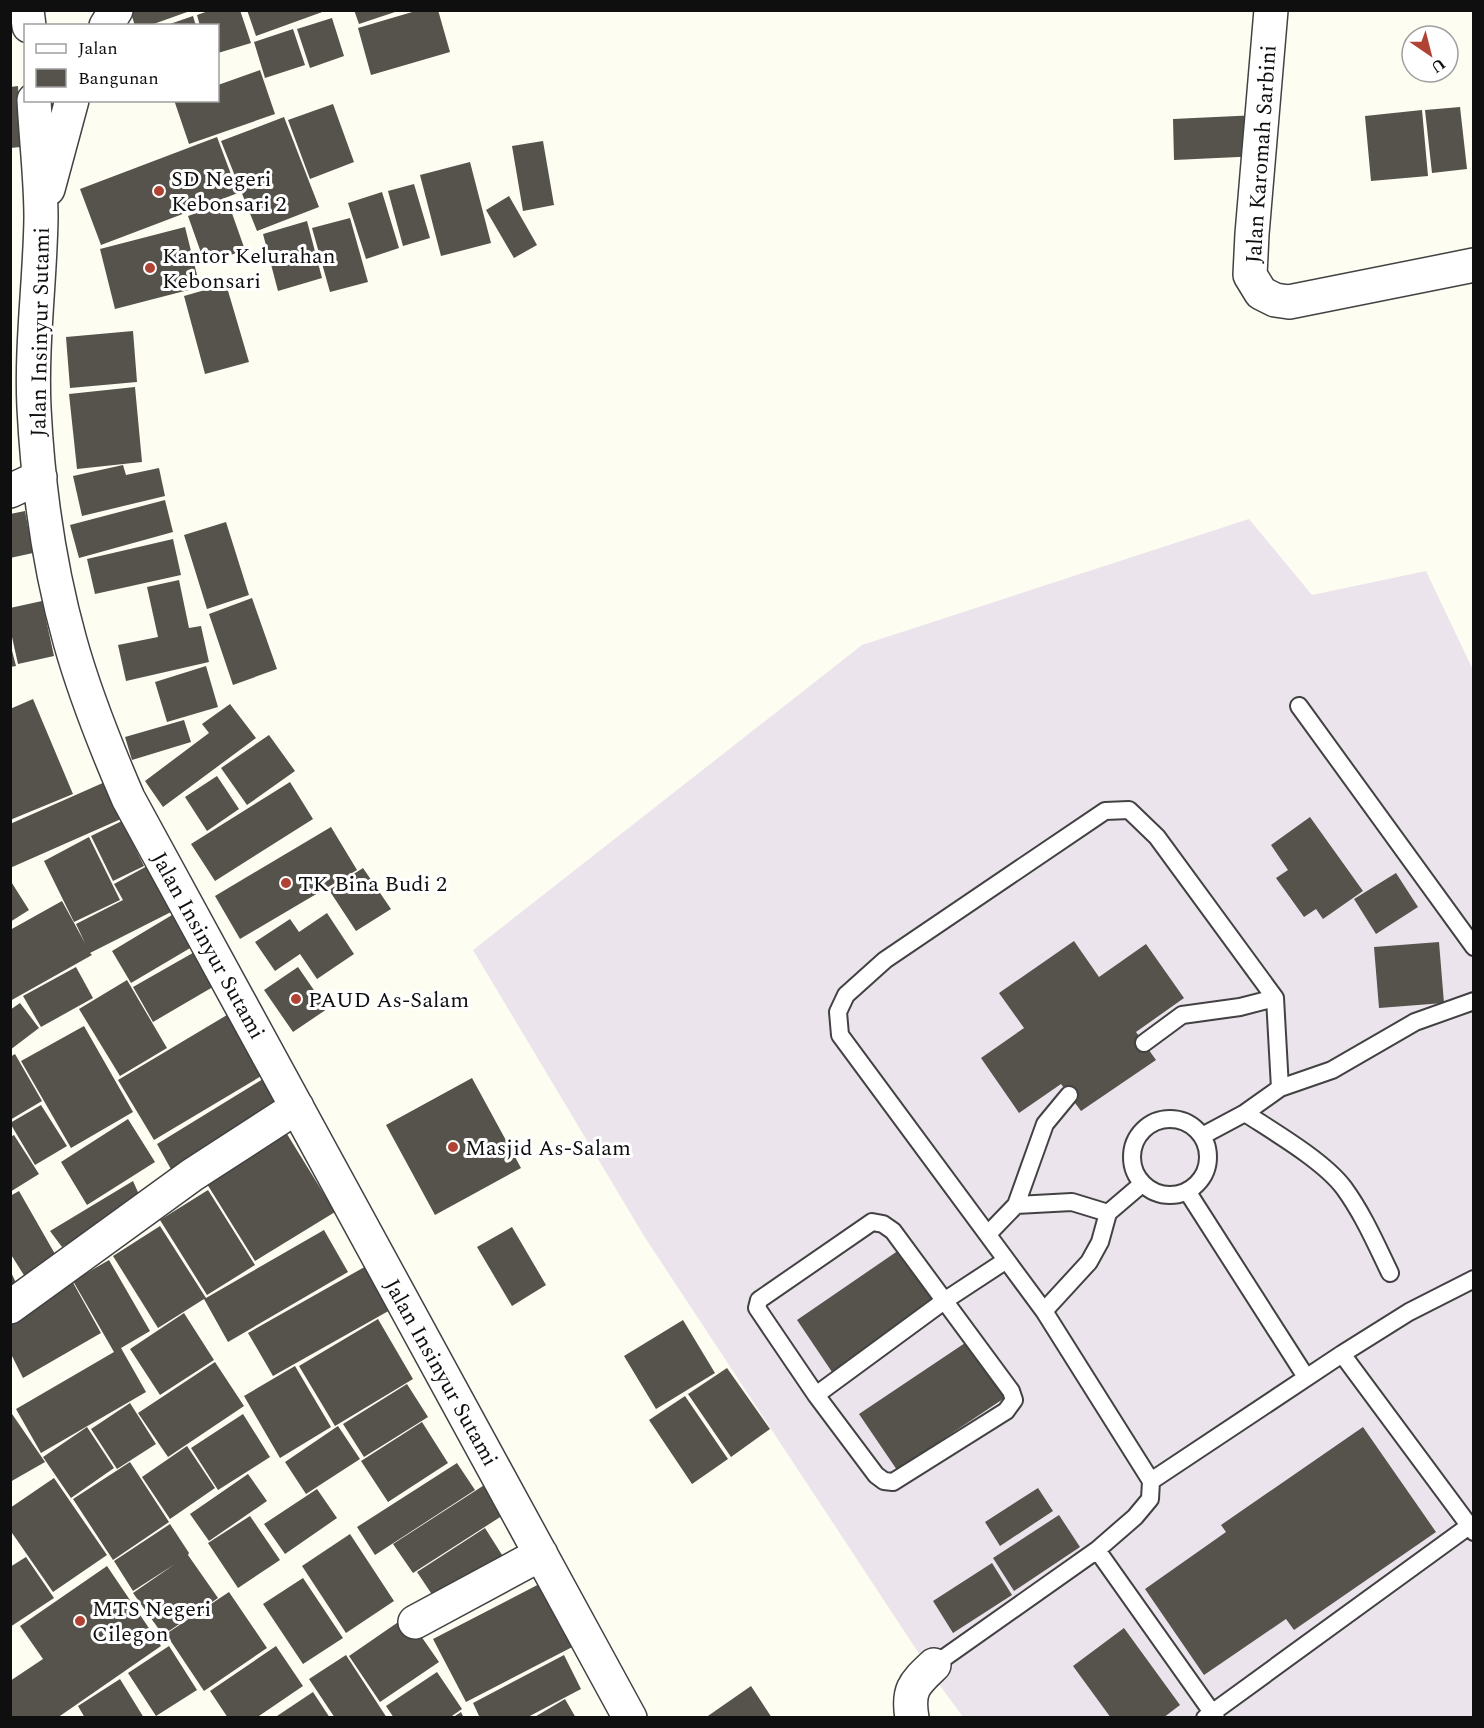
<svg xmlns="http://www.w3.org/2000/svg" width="1484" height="1728" viewBox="0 0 1484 1728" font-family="Spectral,serif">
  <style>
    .industrial { fill: #ece4ec }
    .building { fill: #56524c }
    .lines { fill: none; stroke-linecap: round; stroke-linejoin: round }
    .lane-casing { stroke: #424242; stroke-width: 20 }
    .street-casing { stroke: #424242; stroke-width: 36 }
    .lane { stroke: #fff; stroke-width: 16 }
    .street { stroke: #fff; stroke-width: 33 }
    .poi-dot { fill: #b14334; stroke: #fff; stroke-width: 2 }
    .labels { text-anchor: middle; stroke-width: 6; stroke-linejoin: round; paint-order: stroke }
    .street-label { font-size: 22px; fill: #0f0f0f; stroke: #fff }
    .poi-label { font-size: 22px; fill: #0f0f0f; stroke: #fff; text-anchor: start }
  </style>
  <rect width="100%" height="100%" fill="#fefdf2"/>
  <path class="industrial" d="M1249 519 1312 595 1426 571 1474 672 1473 1717H963L941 1687 644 1236 473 950 862 645Z"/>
  <path class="building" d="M130 10H189L190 11 148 26H135Z
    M211 10H240L251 43 218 53V26H200L197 15Z
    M247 10H325V11L256 36Z
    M354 10H398V11L359 24Z
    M419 10H438L450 52 371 75 358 28Z
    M193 16 196 26H168L167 25Z
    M332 18 344 56 310 68 297 29Z
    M293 29 305 65 265 78 254 42Z
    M260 70 275 114 189 144 174 100H218V85Z
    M18 86 21 147 10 148V87Z
    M333 104 354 162 310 179 288 120Z
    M1460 107 1467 169 1432 173 1425 110Z
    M1422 110 1428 176 1371 181 1365 116Z
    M1258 115 1260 156 1174 160 1173 119Z
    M284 117 319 207 257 231 221 141Z
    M217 137 238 193 101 245 80 189Z
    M543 141 554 205 523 211 512 146Z
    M470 162 491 243 441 256 420 175Z
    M414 184 430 238 403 246 388 191Z
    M382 192 399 248 366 259 348 203Z
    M509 196 537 245 514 258 486 210Z
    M228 202 245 250 205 264 188 216Z
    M350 218 368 282 330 292 312 228Z
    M307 221 322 278 278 291 263 234Z
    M185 227 200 287 115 309 100 249Z
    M226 284 249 362 205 374 184 296Z
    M133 331 137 382 70 388 66 337Z
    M135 387 142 462 77 469 69 394Z
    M123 465 126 475 159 468 165 496 82 516 73 476Z
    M165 500 173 532 79 558 70 525Z
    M25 511 33 553 10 558V514Z
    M226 522 249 595 207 609 184 535Z
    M173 539 181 575 95 594 87 559Z
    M179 580 189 628 201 626 209 662 126 681 118 645 158 637 147 587Z
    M252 598 277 669 233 685 209 614Z
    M42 601 54 656 18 664 10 628V608Z
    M10 643 16 666 10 667Z
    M206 666 218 707 167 722 155 682Z
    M33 699 73 794 10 820V709Z
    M230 704 256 738 163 807 145 781 209 733 202 724Z
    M184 720 191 742 132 760 125 737Z
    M269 735 295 771 247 805 221 768Z
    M217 776 239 809 207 831 185 797Z
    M105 782 121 819 10 868V824Z
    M290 782 313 819 215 881 191 844Z
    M1310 817 1363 891 1323 919 1316 909 1304 917 1276 878 1288 870 1271 845Z
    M122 821 144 866 113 881 91 836Z
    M331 827 357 870 240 939 215 896Z
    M89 837 120 900 74 922 44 861Z
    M149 865 173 911 90 953 92 955 10 1001V930L62 901 85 943 76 924 123 900 114 884Z
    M363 868 391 909 356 931 329 890Z
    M1396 873 1418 907 1376 934 1354 899Z
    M10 880 29 910 10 922Z
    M177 912 197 944 131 983 112 951Z
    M327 913 354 954 317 979 300 954 275 971 255 942 290 919 299 932Z
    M1074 941 1099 977 1146 944 1184 998 1136 1032 1156 1060 1081 1111 1061 1084 1019 1113 981 1058 1024 1028 999 993Z
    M1439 942 1444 1003 1379 1008 1374 947Z
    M198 950 218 984 153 1022 133 987Z
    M76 967 93 998 41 1027 23 996Z
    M298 967 327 1009 293 1032 264 990Z
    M127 980 167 1048 120 1076 79 1009Z
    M20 1003 39 1028 10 1050V1010Z
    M227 1015 263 1075 154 1140 118 1080Z
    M84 1026 133 1112 71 1148 21 1061Z
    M15 1054 42 1101 10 1120V1057Z
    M268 1076 279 1108 172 1171 157 1144Z
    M472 1078 521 1168 435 1215 386 1125Z
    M41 1105 67 1146 35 1165 10 1123Z
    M128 1119 155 1162 87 1205 61 1162Z
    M287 1134 335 1212 255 1261 207 1184Z
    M14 1135 39 1174 10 1192V1137Z
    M133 1181 141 1199 62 1247 50 1231Z
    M208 1190 255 1265 207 1295 160 1220Z
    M19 1191 59 1261 27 1280 10 1253V1196Z
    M160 1226 206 1298 324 1230 348 1272 228 1342 204 1299 158 1328 113 1256Z
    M512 1227 546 1285 512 1306 477 1247Z
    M902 1248 937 1300 832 1372 797 1320Z
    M109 1260 150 1331 121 1348 146 1392 41 1453 16 1409 114 1352 73 1281Z
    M368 1265 392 1309 273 1376 248 1333Z
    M10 1270 16 1283 10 1287Z
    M71 1279 101 1333 23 1378 10 1352V1324Z
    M184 1313 214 1360 160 1395 130 1349Z
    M378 1319 413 1379 335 1426 299 1366Z
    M683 1320 715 1373 656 1409 624 1356Z
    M971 1339 1009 1395 897 1470 859 1414Z
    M215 1362 244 1406 168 1457 138 1413Z
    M295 1366 331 1427 280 1458 244 1396Z
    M727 1368 770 1429 731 1457 688 1394Z
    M407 1384 428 1417 364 1457 343 1424Z
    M685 1396 728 1459 692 1484 649 1420Z
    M130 1403 156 1444 117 1469 91 1429Z
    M10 1411 45 1462 10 1482Z
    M243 1414 270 1457 218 1490 191 1448Z
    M422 1422 448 1463 388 1502 361 1461Z
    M338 1426 360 1459 306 1494 285 1462Z
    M87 1427 114 1468 71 1498 43 1457Z
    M1363 1427 1436 1532 1294 1630 1286 1619 1204 1675 1145 1589 1226 1532 1221 1525Z
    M187 1446 215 1488 170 1519 142 1477Z
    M130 1462 169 1522 113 1560 73 1499Z
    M457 1463 475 1490 375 1555 357 1527Z
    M248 1474 267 1501 209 1541 190 1514Z
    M54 1478 107 1555 53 1592 10 1530V1508Z
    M489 1482 508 1512 413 1573 393 1544Z
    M1038 1488 1053 1511 1000 1546 985 1522Z
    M317 1489 337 1518 285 1554 264 1524Z
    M1059 1515 1080 1547 1014 1591 993 1558Z
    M250 1516 280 1560 238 1588 208 1543Z
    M170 1524 189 1553 188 1555 218 1598 163 1635 133 1593 175 1564 133 1591 114 1561Z
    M485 1528 504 1558 437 1602 417 1572Z
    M350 1534 394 1601 346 1633 302 1566Z
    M26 1557 54 1598 10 1627V1567Z
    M992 1563 1012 1595 953 1633 933 1601Z
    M107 1566 161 1646 57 1718H10V1681L43 1659 20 1626Z
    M303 1578 343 1638 303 1664 263 1604Z
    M547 1580 580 1643 466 1702 433 1639Z
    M229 1592 267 1648 204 1691 166 1634Z
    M407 1616 439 1662 380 1702 349 1656Z
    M1124 1628 1180 1705 1163 1718H1111L1073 1666Z
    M169 1646 197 1690 156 1716 128 1673Z
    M276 1646 303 1686 256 1718H228L210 1691Z
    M346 1655 387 1718H335L309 1679Z
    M564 1655 581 1689 526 1718H480L473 1703Z
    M437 1672 462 1709 449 1718H394L386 1706Z
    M120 1679 144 1718H85L78 1706Z
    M751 1686 772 1718H705Z
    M313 1692 330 1718H274Z
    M565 1699 576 1718H533Z
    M461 1712 464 1718H452Z"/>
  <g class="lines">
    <defs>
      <path id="lane" d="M1299 706 1474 947
        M1144 1043 1182 1015 1240 1007 1275 998
        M1245 1113C1274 1132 1324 1161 1344 1188 1363 1214 1376 1244 1390 1273
        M1132 1157a38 38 0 1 1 76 0a38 38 0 1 1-76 0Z
        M1202 1136 1245 1113 1280 1088 1332 1070 1415 1022 1474 1001
        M1187 1191 1306 1377
        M1016 1205 1072 1202 1108 1213
        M872 1222 883 1224 893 1231 1011 1391 1014 1400 1006 1411 893 1482 884 1481 876 1475 816 1395 757 1308 759 1300Z
        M988 1234 1016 1205 1045 1124 1069 1095
        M1044 1311 1089 1262 1100 1242 1108 1213 1142 1184
        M1342 1354 1474 1532
        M816 1395 944 1301 1005 1261
        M1151 1481 1044 1311 840 1035 838 1012 846 995 885 960 1105 811 1129 810 1157 837 1275 998 1280 1088
        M1097 1550 1216 1718
        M934 1665 1097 1550 1135 1517 1150 1499 1151 1481 1342 1354 1409 1312 1474 1279
        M1205 1718 1469 1526"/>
      <path id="street" d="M27 10 29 26
        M1271 10 1252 234 1250 275 1261 293 1275 300 1289 302 1474 265
        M106 26 116 10
        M34 100C36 139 41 179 41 218 40 282 31 345 34 408 38 486 49 566 70 641 85 695 106 747 128 798L630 1718
        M48 189 72 100
        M10 491 40 477
        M10 1307 192 1175 297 1107
        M415 1622 541 1554
        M912 1718C907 1689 915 1683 934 1665"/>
    </defs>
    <use href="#lane" class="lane-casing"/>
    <use href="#street" class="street-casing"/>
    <use href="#lane" class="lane"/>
    <use href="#street" class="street"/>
  </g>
  <g class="poi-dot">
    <circle cx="159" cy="191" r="6"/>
    <circle cx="150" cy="268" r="6"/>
    <circle cx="286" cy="883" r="6"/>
    <circle cx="296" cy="999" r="6"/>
    <circle cx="453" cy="1147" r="6"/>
    <circle cx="80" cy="1621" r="6"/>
  </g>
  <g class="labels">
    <g class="street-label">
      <text transform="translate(1260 154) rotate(-86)" y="8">Jalan Karomah Sarbini</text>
      <text transform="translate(39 332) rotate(-89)" y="8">Jalan Insinyur Sutami</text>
      <text transform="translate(209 945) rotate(61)" y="8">Jalan Insinyur Sutami</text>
      <text transform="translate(442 1372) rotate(61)" y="8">Jalan Insinyur Sutami</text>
    </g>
    <g class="poi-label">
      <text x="171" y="186">SD Negeri<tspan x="171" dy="25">Kebonsari 2</tspan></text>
      <text x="162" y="263">Kantor Kelurahan<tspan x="162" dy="25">Kebonsari</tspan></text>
      <text x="298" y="891">TK Bina Budi 2</text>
      <text x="308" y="1007">PAUD As-Salam</text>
      <text x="465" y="1155">Masjid As-Salam</text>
      <text x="92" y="1616">MTS Negeri<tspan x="92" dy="25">Cilegon</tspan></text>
    </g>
  </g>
  <rect width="1484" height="1728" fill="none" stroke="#0f0f0f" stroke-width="24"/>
  <rect x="24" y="24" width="195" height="78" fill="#ffffff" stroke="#9f9f9f" stroke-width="1.5"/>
  <rect x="36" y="44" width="30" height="9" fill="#ffffff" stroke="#9f9f9f" stroke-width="1.5"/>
  <text x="78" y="54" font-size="18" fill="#0f0f0f">Jalan</text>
  <rect x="36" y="69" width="30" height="18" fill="#56524c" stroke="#9f9f9f" stroke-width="1.5"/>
  <text x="78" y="84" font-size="18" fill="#0f0f0f">Bangunan</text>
  <g transform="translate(1430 54) rotate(145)"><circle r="28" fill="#ffffff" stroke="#9f9f9f" stroke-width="1.5"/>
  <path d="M0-4.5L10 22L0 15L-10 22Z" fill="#b14334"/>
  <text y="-9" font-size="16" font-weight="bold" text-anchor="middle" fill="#0f0f0f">U</text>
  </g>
</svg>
